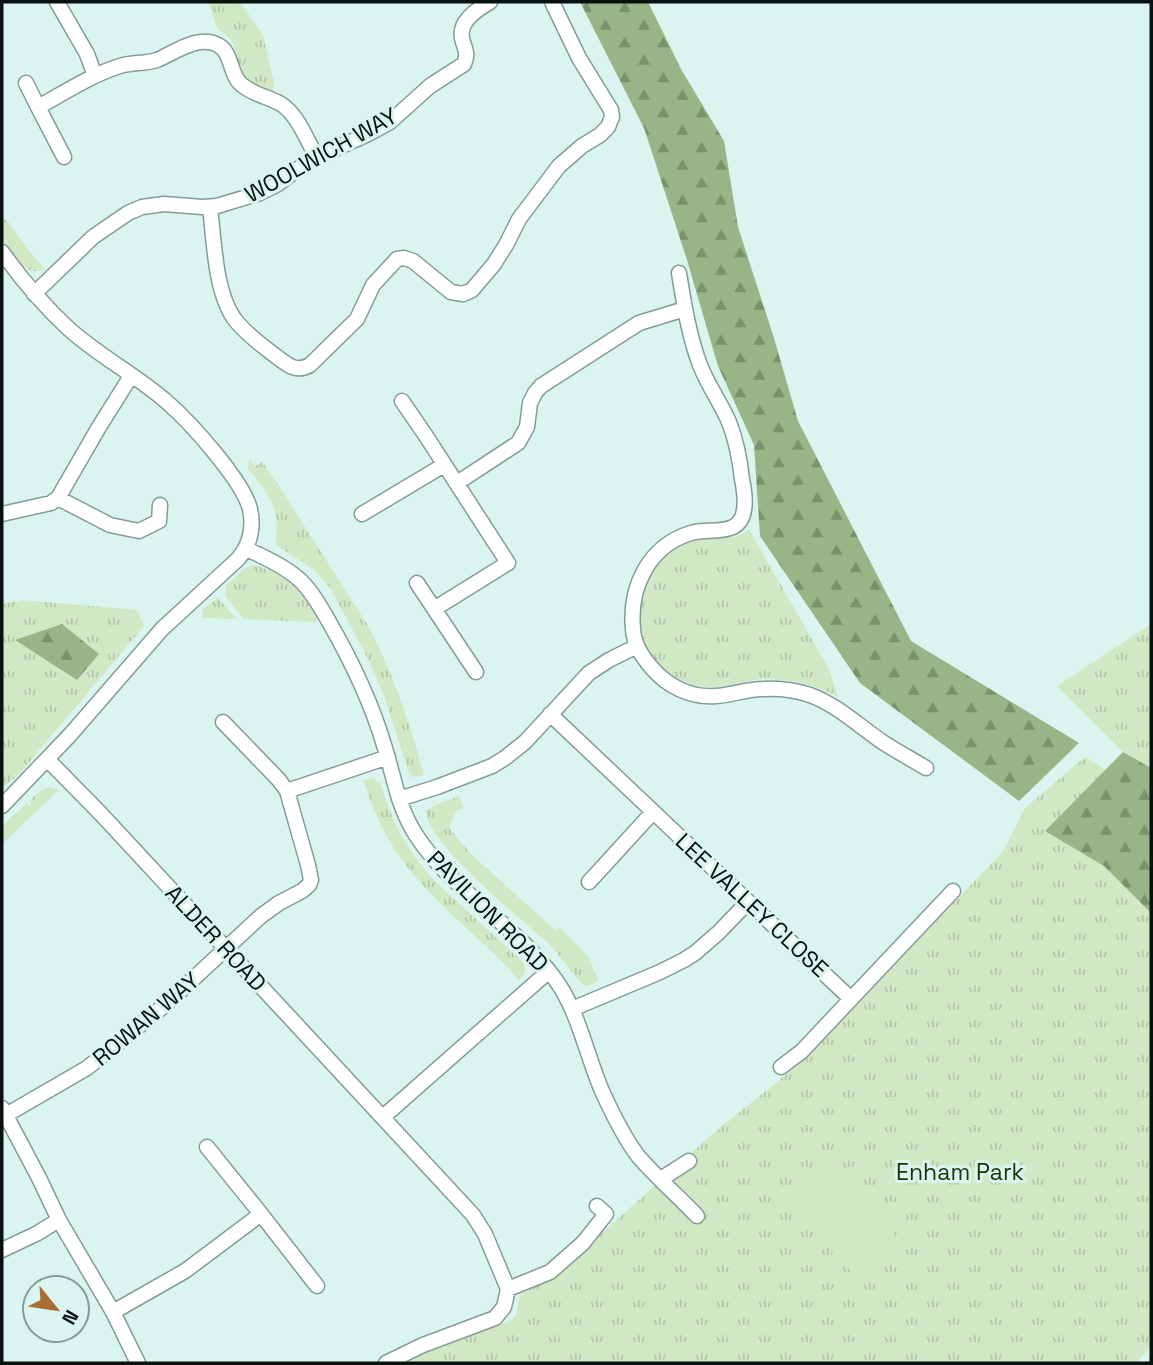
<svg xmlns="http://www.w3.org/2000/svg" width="1153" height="1365" viewBox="0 0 1153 1365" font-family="'Space Grotesk',sans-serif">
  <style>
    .grass { fill: url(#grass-tufts) }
    .forest { fill: url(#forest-firs) }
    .pitch { fill: #d1e8c5 }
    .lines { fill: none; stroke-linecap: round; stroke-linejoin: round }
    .street-casing { stroke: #839c97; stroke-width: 17 }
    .street { stroke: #fff; stroke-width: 14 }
    .labels { text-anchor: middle; stroke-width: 6; stroke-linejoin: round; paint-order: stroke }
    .street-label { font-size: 23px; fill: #091210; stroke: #daf5ef }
    .park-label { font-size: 23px; fill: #173301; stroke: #daf5ef }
  </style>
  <defs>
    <pattern id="grass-tufts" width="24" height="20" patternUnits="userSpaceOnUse" patternTransform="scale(1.75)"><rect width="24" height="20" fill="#d1e8c5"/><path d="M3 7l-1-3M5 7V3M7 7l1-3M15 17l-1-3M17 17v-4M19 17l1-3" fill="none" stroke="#b2c6a8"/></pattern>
    <pattern id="forest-firs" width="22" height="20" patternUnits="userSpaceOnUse" patternTransform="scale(1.75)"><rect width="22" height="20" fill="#97b586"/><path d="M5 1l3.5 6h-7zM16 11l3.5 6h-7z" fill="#79926c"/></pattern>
  </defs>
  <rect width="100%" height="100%" fill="#daf5ef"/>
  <path class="grass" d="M208 2H240L263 35 274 82 273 92C264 89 254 86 247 78 232 62 242 41 218 30Z
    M6 219 28 249 45 270 35 271 29 270 18 261 2 238V222Z
    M249 459 255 466 262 462 272 475 367 624C393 672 410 723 424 775L413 777 409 773 383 693 363 649 331 590 316 571 276 545C276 538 277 530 277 523 275 501 262 485 248 469Z
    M749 529 829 669 838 697C817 685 791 679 766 679 748 679 731 687 713 687 677 688 637 656 639 618 641 591 646 570 668 552 683 540 706 539 724 537 729 537 736 537 740 535 743 534 746 531 749 529Z
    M255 565C288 575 302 591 319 619L315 622 244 619 225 596 226 590 225 586 245 568Z
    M218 598 237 619 202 618 203 609Z
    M22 600 137 610 144 626 20 773 2 788V604Z
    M1151 624V768L1123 752 1057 686Z
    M1085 757 1151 797V1347L1136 1363H405L429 1352 512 1320 516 1315 520 1296 524 1292 542 1281 594 1240 716 1131 804 1060 1004 850 1025 808Z
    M373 778 380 783 395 824 410 850 425 870 441 887 522 961C527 969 526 974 519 980 486 942 445 913 413 874 389 846 374 814 363 780Z
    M50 787 59 790 2 844V826L27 803 30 806 31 804 29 801 41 790Z
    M459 796 464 808 456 811 449 828 471 854 555 930 559 927 587 955 599 981C594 983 589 987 584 985 580 984 556 950 549 944 524 921 425 842 426 811L437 804Z"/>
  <path class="forest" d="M580 2H648L681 69 724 141 738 227 774 338 798 421 911 641 1079 743 1019 801 860 683 760 536 754 445 718 366 687 260 644 128Z
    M62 624 99 654 77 680 15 640Z
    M1123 752 1151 768V913L1104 866 1045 831Z"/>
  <path class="pitch" d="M824 1161 901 1241 860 1281 783 1200Z"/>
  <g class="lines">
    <defs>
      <path id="street" d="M57 2 87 54 95 76
        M26 83 38 107
        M64 157 38 107C64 93 91 75 120 66 132 62 145 64 157 60 174 53 199 34 218 45 233 53 229 75 242 85 254 95 269 97 281 104 299 116 306 140 317 157
        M210 207C214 240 215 295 236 321 247 335 263 346 277 357 288 365 296 373 310 365L357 319 373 285 397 259 404 258 413 261 451 292 463 294 472 290 494 264 506 245 519 219 559 166 582 146 600 135 608 127 612 117 611 110 579 58 552 2
        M2 252C22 280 44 306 69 329 100 357 138 376 168 403 191 423 243 481 250 509 254 528 250 545 238 559L162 629 70 735 2 806
        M679 273C684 304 689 336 700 365 708 386 721 403 729 422 736 440 740 460 742 479 744 489 746 500 744 510 743 518 739 524 733 527 720 533 704 529 691 533 648 546 629 588 633 629 634 644 641 655 651 667 667 686 690 698 716 696 732 695 747 689 763 689 779 688 795 690 810 695 837 705 858 725 881 741 896 751 911 759 926 768
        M34 294 93 237 128 213 142 207 164 204 202 207 217 206 260 193 278 184 309 161 368 134 390 122 430 86 464 64C468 55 466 51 463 42 456 23 476 10 490 2
        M402 401 426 436 508 563 434 609
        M457 483 518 443 527 427 530 403 535 393 541 386 639 323 685 309
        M58 498 110 525 139 531 159 521 160 505
        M2 514 51 503 58 498 99 427 131 376
        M362 514 444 465
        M246 549C265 557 286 567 301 581 312 592 320 606 328 620 351 660 371 701 384 745 394 776 398 808 416 835 452 891 516 925 555 979 579 1012 586 1054 602 1091 612 1113 623 1136 638 1156 656 1177 678 1196 697 1216
        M417 583 476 672
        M550 714 851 999 953 891
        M223 722 279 780 287 791 388 757
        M48 760 101 814 473 1215 485 1234 508 1289 550 1272 583 1243 606 1214 597 1206
        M399 799 437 787 492 766 505 758 525 742 589 673 609 660 637 646
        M589 882 653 812
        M572 1009 660 972 684 960 695 953 718 933 747 903
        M781 1067 802 1051 851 999
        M2 1108 39 1178 59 1220 113 1312 138 1363
        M6 1115 87 1068 165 1005 261 916 279 903 302 891 309 885 311 880 308 865 287 791
        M383 1117 549 971
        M207 1147 261 1214
        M661 1179 689 1161
        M2 1250 36 1234 59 1220
        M113 1312 185 1271 261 1214 317 1286
        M386 1363 423 1345 495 1318 504 1307 508 1289"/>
    </defs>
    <use href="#street" class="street-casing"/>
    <use href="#street" class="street"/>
  </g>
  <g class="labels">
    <g class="street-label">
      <text transform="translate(321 155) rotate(-29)" y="8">WOOLWICH WAY</text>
      <text transform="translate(752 905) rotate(43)" y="8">LEE VALLEY CLOSE</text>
      <text transform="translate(488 911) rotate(45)" y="8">PAVILION ROAD</text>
      <text transform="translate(216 938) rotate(47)" y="8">ALDER ROAD</text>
      <text transform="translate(146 1019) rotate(-40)" y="8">ROWAN WAY</text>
    </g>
    <g class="park-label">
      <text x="960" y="1180">Enham Park</text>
    </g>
  </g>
  <rect width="1153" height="1365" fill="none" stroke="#091210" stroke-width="7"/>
  <g transform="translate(56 1309) rotate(120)"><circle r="33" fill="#daf5ef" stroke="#869a96" stroke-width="2"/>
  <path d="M0-5L12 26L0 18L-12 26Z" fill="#ac6f33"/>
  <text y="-10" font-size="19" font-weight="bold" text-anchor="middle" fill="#091210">N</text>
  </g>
</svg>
